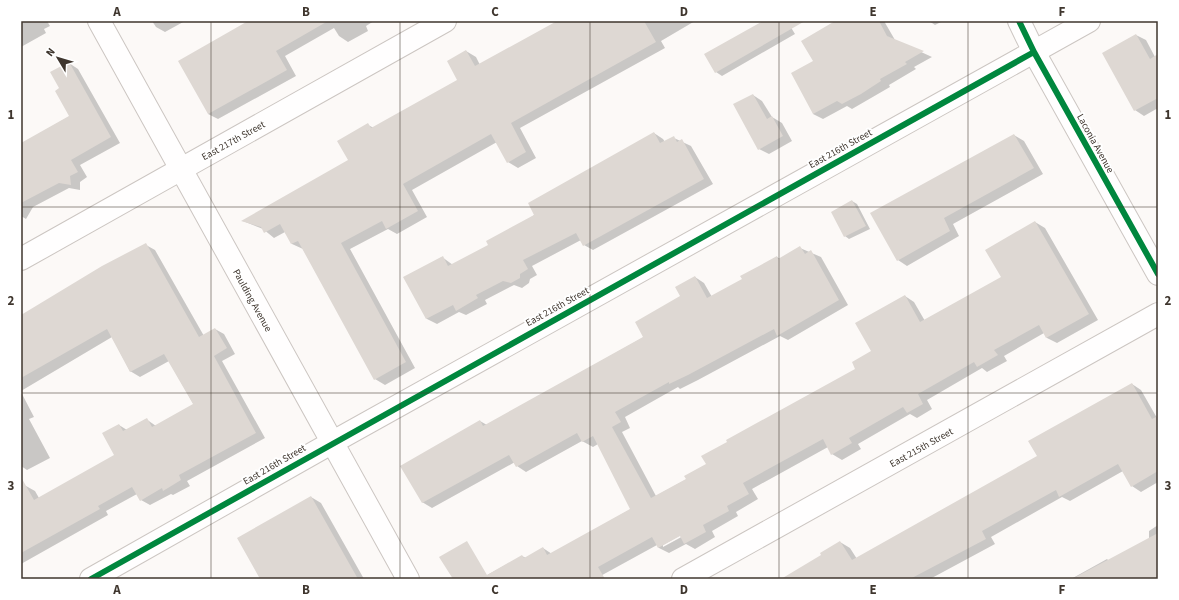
<svg xmlns="http://www.w3.org/2000/svg" width="1179" height="600" viewBox="0 0 1179 600" font-family="'Source Sans 3',sans-serif">
  <style>
    .shadow { fill: #0003; fill-rule: evenodd }
    .building { fill: #ded8d3 }
    .lines { fill: none; stroke-linecap: round; stroke-linejoin: round }
    .minor-casing { stroke: #ccc6c2; stroke-width: 24 }
    .tertiary-casing { stroke: #ccc6c2; stroke-width: 24 }
    .minor { stroke: #fffefe; stroke-width: 22 }
    .tertiary { stroke: #fffefe; stroke-width: 22 }
    .cycleway-casing { stroke: #fff; stroke-width: 8 }
    .cycleway { stroke: #00873e; stroke-width: 6 }
    .grid { fill: none; stroke: #3f362e; stroke-width: 1; stroke-opacity: 0.55 }
    .labels { text-anchor: middle; stroke-width: 4; stroke-linejoin: round; paint-order: stroke }
    .street-label { font-size: 10px; fill: #3f362e; stroke: #fff }
    .neatline { fill: none; stroke: #3f362e; stroke-width: 1.5 }
    .grid-label { font-size: 13px; text-anchor: middle; font-weight: bold; fill: #3f362e }
  </style>
  <rect width="100%" height="100%" fill="#fcf9f7"/>
  <path class="shadow" d="M21 21H47L50 26 44 29 46 33 21 47Z
    M152 21H185L165 32 156 27Z
    M251 21H374L366 26 368 31 348 42 339 36 334 28 285 56 296 76 218 119 208 114Z
    M560 21H695L661 41 665 48 520 128 536 158 518 168 508 162 497 142 412 190 427 217 397 234 388 229 350 249 415 368 385 385 375 379 303 249 292 244 285 232 274 238 263 229 243 221 350 161 368 125 374 128 459 80 466 51 476 57 480 65Z
    M765 21H787L795 34 722 76 716 72Z
    M837 21H884L895 40 932 57 914 67 916 69 889 85 890 87 852 109 847 106 823 119 813 114 814 62Z
    M929 21H943L935 25Z
    M1136 35 1146 40 1155 57 1158 56V108L1144 116 1135 110Z
    M69 63 78 69 120 143 80 165 87 177 80 182V190L69 188 33 207 26 219 21 216V144L70 116 61 89Z
    M753 95 762 101 772 117 782 123 792 141 769 154 759 149Z
    M654 133 663 139 665 142 674 138 691 146 713 184 593 250 584 245 581 240 532 266 537 275 530 279 529 283 522 288 514 285 485 300 487 304 466 315 459 312 437 324 427 319 405 278 442 257 453 265 489 246Z
    M1014 135 1024 141 1043 174 953 224 959 236 907 266 898 260Z
    M852 201 857 204 870 229 849 239 845 236Z
    M1035 222 1045 228 1098 320 1057 343 1047 338 1044 333 1004 356 1007 361 987 372 982 368 927 400 932 409 917 418 910 414 858 444 861 449 842 460 832 454 828 447 752 489 758 499 736 512 738 516 712 531 715 537 695 549 686 544 669 553 659 548 657 545 595 579H480L522 556 526 558 543 548 552 554 631 509 598 444 593 447 582 441 526 472 517 466 515 462 432 508 422 502 480 421 487 425 644 337 682 296 695 277 704 283 712 297 743 280 777 257 780 259 800 248 821 257 848 305 788 340 780 336 698 380 680 389 678 387 625 417 630 428 622 432 656 496 687 479 857 369 872 351 905 296 914 302 925 321 1002 278ZM684 533 685 535 663 547V545Z
    M146 245 155 250 204 336 215 329 224 334 235 354 222 361 265 438 187 481 190 486 173 495 171 494 150 505 141 500 137 494 106 511 108 515 21 564V489L26 486 35 491 39 498 116 456 119 425 127 430 146 419 156 426 194 405 169 361 140 377 130 371 112 337 21 391V316Z
    M1132 384 1141 390 1157 418 1158 417V482L1141 492 1132 486 1123 471 1070 501 1062 497 991 537 995 544 930 579H783L823 555 840 542 850 548 857 559 1038 457Z
    M21 392 34 417 29 419 50 458 27 470 21 466Z
    M311 497 321 503 364 579H261Z
    M1158 525V579H1071L1107 559 1109 561 1149 539V531Z"/>
  <path class="building" d="M248 21H328L276 51 287 70 208 114 178 61Z
    M557 21H644L656 42 511 123 526 152 507 163 491 134 403 184 418 211 386 229 382 221 341 243 406 362 374 380 298 241 291 244 280 224 264 233 261 227 241 221 348 160 337 141 368 123 371 128 457 80 447 61 466 50 475 66Z
    M763 21H805L715 73 704 54Z
    M835 21H879L887 36 924 51 905 62 907 64 880 79 881 81 861 94 842 104 837 101 813 114 791 73 813 61 801 41Z
    M1136 34 1150 59 1158 54V98L1134 111 1102 53Z
    M69 62 111 137 71 160 78 172 70 176 71 185 59 183 21 203V143L69 116 55 91 59 88 50 72Z
    M753 94 767 119 772 116 783 136 758 150 733 104Z
    M654 132 660 143 674 136 677 142 682 139 704 179 583 246 576 233 523 260 528 269 520 274V278L511 283 503 281 476 295 478 298 456 311 453 305 426 319 403 277 443 256 448 266 488 245 486 241 534 215 528 203Z
    M1014 134 1034 168 944 218 950 231 897 261 870 213Z
    M852 200 866 226 844 237 831 212Z
    M1035 221 1089 314 1046 338 1039 325 994 350 998 355 977 367 974 362 918 394 923 404 907 413 903 407 849 438 852 443 831 455 823 439 743 483 749 494 727 506 729 511 703 525 706 532 684 544 680 536 658 548 652 537 598 567 605 579H453L439 557 467 541 487 575 522 555 524 558 543 547 547 555 630 509 593 436 582 442 577 433 516 467 509 455 422 503 400 466 480 420 483 426 643 337 635 322 680 296 675 287 695 276 707 298 742 279 740 276 759 266 777 256 778 259 800 246 805 254 811 250 839 300 777 336 774 329 688 375 669 384V382L615 412 621 422 612 427 651 498 686 479 684 476 706 464 701 456 727 442 726 440 855 369 852 362 871 351 855 323 905 295 920 322 1001 277 985 250Z
    M146 243 199 337 215 328 227 348 214 356 256 433 179 475 181 480 163 491 162 488 140 501 132 487 98 506 100 509 21 553V477L34 500 114 455 102 433 119 424 123 431 147 418 152 427 193 404 164 354 130 372 107 329 21 378V315L102 266Z
    M1132 383 1152 419 1158 416V471L1131 487 1118 464 1059 497 1056 490 1000 521 982 531 986 539 910 579H781L821 555 820 553 840 541 852 560 1037 456 1028 441Z
    M311 496 358 579H260L237 538Z
    M1158 533V579H1072Z"/>
  <g class="lines">
    <defs>
      <path id="minor" d="M99 21 408 579
        M21 259 445 21
        M91 579 333 442 1089 21
        M683 579 1158 314"/>
      <path id="tertiary" d="M1019 21 1034 52 1158 274"/>
    </defs>
    <use href="#minor" class="minor-casing"/>
    <use href="#tertiary" class="tertiary-casing"/>
    <use href="#minor" class="minor"/>
    <use href="#tertiary" class="tertiary"/>
    <defs>
      <path id="cycleway" d="M1019 21 1034 52 1158 274
        M91 579 1034 52"/>
    </defs>
    <use href="#cycleway" class="cycleway-casing"/>
    <use href="#cycleway" class="cycleway"/>
  </g>
  <path class="grid" d="M211 21V579M400 21V579M590 21V579M779 21V579M968 21V579M21 207H1158M21 393H1158"/>
  <g class="labels">
    <g class="street-label">
      <text transform="translate(233 140) rotate(-29)" y="4">East 217th Street</text>
      <text transform="translate(1096 143) rotate(61)" y="4">Laconia Avenue</text>
      <text transform="translate(840 148) rotate(-29)" y="4">East 216th Street</text>
      <text transform="translate(253 300) rotate(61)" y="4">Paulding Avenue</text>
      <text transform="translate(557 306) rotate(-29)" y="4">East 216th Street</text>
      <text transform="translate(921 447) rotate(-29)" y="4">East 215th Street</text>
      <text transform="translate(274 464) rotate(-30)" y="4">East 216th Street</text>
    </g>
  </g>
  <rect width="1179" height="600" fill="none" stroke="#ffffff" stroke-width="44"/>
  <g transform="translate(58 58) rotate(308)" stroke="#ffffff" stroke-width="3" paint-order="stroke">
  <path d="M0-3L7 15L0 10L-7 15Z" fill="#3f362e"/>
  <text y="-6" font-size="11" font-weight="bold" text-anchor="middle" fill="#3f362e">N</text>
  </g>
  <rect x="22" y="22" width="1135" height="556" class="neatline"/>
  <g class="grid-label">
    <text x="117" y="16">A</text>
    <text x="306" y="16">B</text>
    <text x="495" y="16">C</text>
    <text x="684" y="16">D</text>
    <text x="873" y="16">E</text>
    <text x="1062" y="16">F</text>
    <text x="11" y="119">1</text>
    <text x="1168" y="119">1</text>
    <text x="11" y="305">2</text>
    <text x="1168" y="305">2</text>
    <text x="11" y="490">3</text>
    <text x="1168" y="490">3</text>
    <text x="117" y="594">A</text>
    <text x="306" y="594">B</text>
    <text x="495" y="594">C</text>
    <text x="684" y="594">D</text>
    <text x="873" y="594">E</text>
    <text x="1062" y="594">F</text>
  </g>
</svg>
